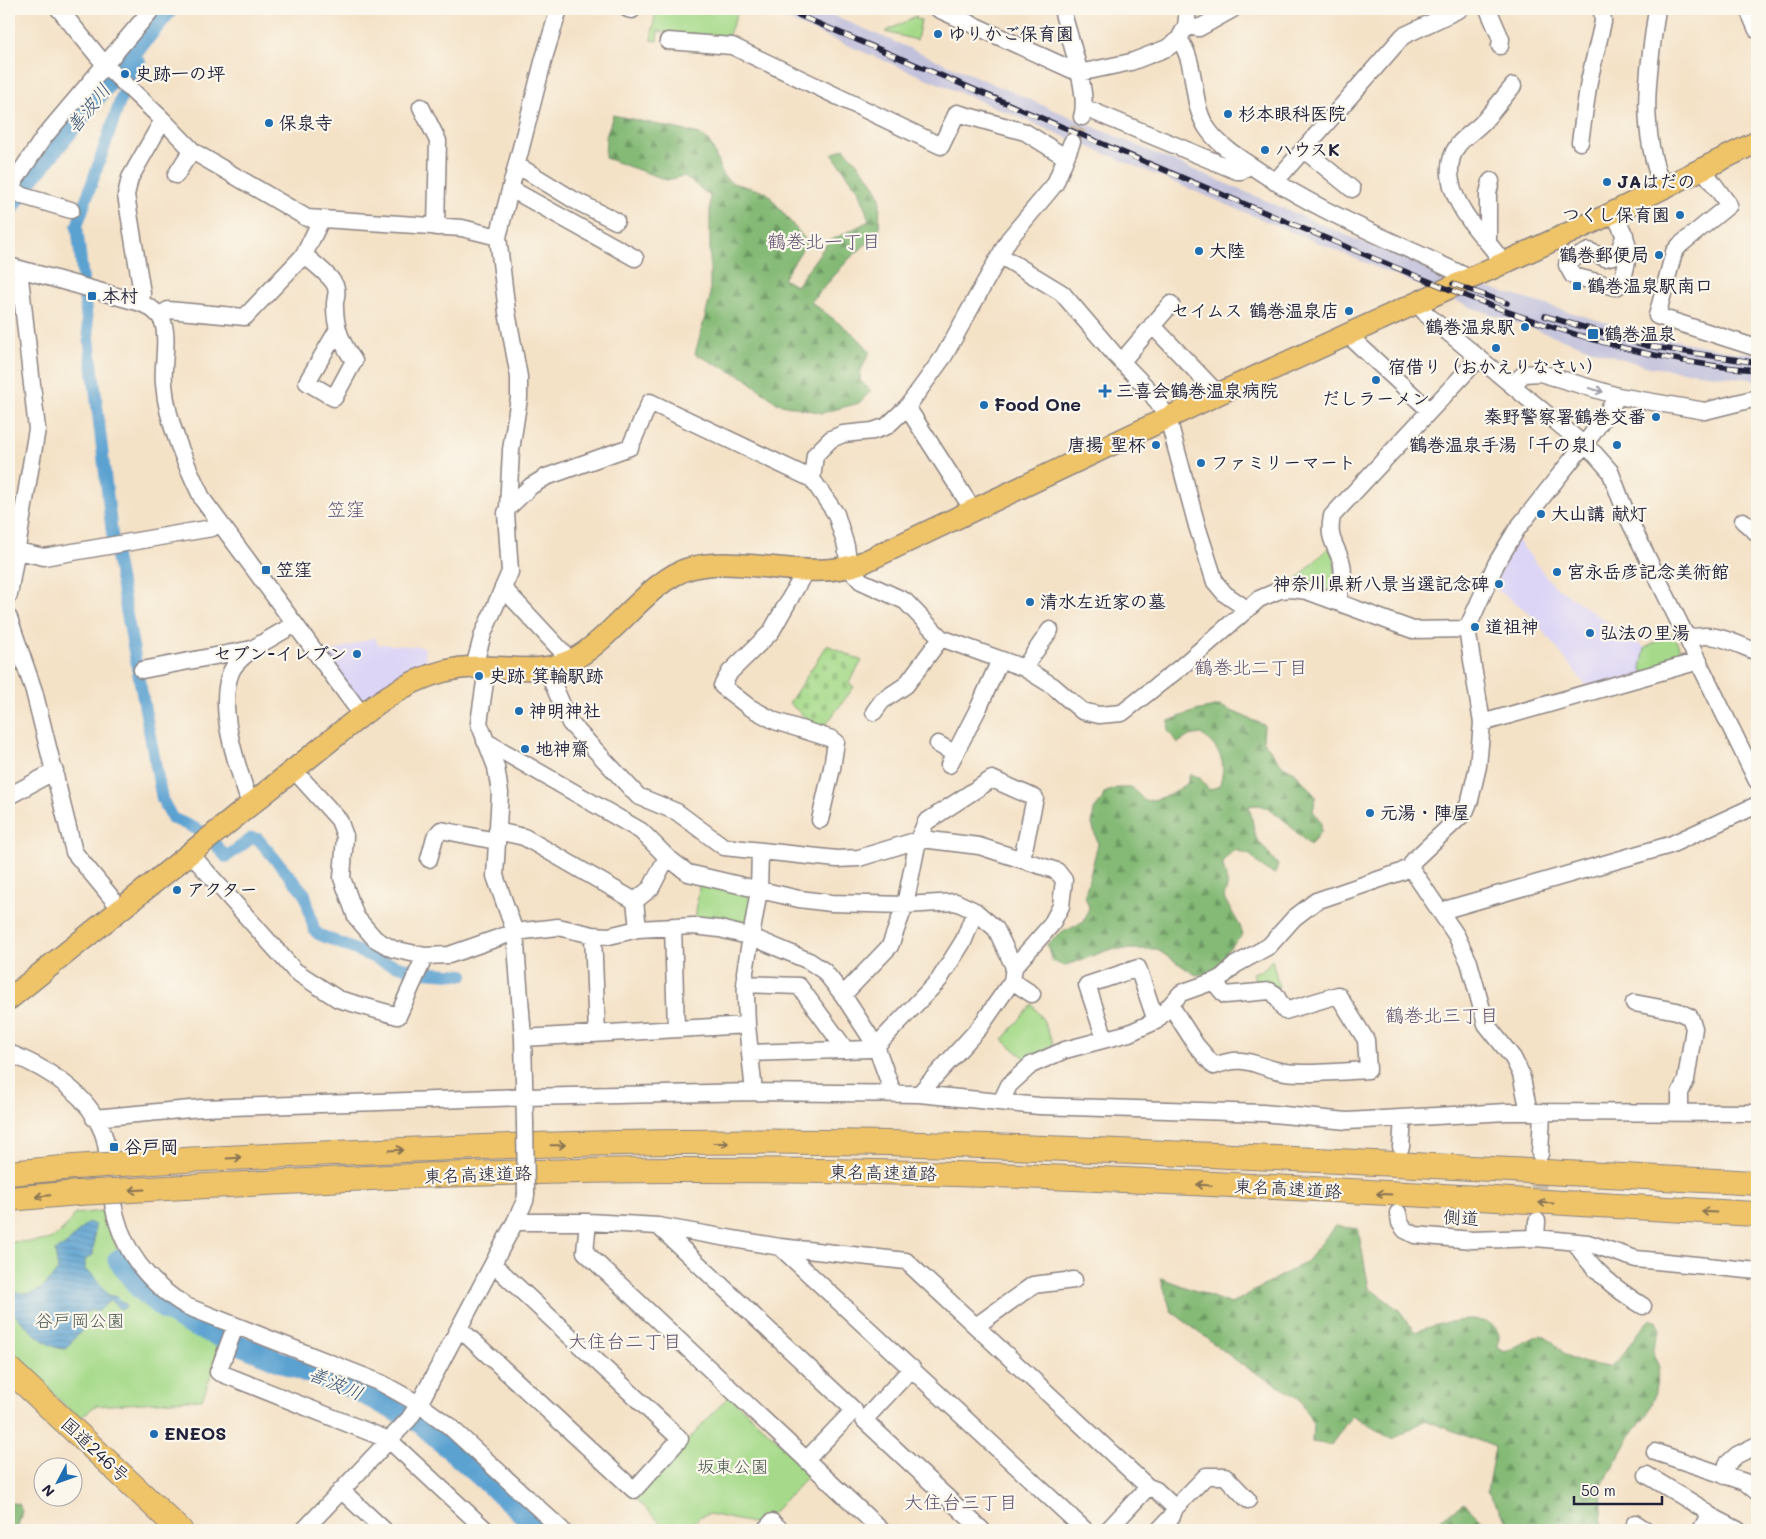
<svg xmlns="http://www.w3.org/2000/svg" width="1766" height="1539" viewBox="0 0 1766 1539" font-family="Mali,'Klee One',sans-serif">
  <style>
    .built { fill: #ddd5f6 }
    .railway { fill: #c2c1dc }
    .green { fill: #a6da8a; stroke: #647e62 }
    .forest { fill: url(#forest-firs); stroke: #536e58 }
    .cemetery { fill: url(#cemetery-stones); stroke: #647e62 }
    .water { fill: url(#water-rules); stroke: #3f6286 }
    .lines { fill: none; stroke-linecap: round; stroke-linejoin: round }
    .canal { stroke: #5ca2d1; stroke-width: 12 }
    .river { stroke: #5ca2d1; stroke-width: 21 }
    .minor-tunnel { stroke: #cabcab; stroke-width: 16; stroke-dasharray: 16 8; stroke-linecap: butt }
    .minor-casing { stroke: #8b8281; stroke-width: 19 }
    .major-casing { stroke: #8b8281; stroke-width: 24 }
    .highway-casing { stroke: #8b8281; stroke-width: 26 }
    .minor { stroke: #fff; stroke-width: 16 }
    .major { stroke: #efc469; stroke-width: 21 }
    .highway { stroke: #efc469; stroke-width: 24 }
    .rail-casing { stroke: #22223b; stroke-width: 5.5 }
    .rail { stroke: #fbf7ec; stroke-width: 4; stroke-dasharray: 11; stroke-linecap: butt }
    .minor-bridge-casing { stroke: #8b8281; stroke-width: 19; stroke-linecap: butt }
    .highway-bridge-casing { stroke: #8b8281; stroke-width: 26; stroke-linecap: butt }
    .minor-bridge { stroke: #fff; stroke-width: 16 }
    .highway-bridge { stroke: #efc469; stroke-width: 24 }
    .oneway { stroke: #9c9ca7 }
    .oneway2 { stroke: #887352 }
    .poi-dot { fill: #1f6fb2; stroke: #fbf7ec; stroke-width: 2 }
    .labels { text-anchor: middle; stroke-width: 4.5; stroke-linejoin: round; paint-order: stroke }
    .poi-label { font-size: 18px; font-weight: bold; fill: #22223b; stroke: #fbf7ec; text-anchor: start }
    .street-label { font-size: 18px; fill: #22223b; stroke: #fbf7ec }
    .park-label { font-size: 18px; fill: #4a5953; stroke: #fbf7ec }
    .water-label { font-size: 19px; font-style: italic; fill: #395577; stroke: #fbf7ec }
    .neighbourhood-label { font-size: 19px; fill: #635573; stroke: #fbf7ec }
  </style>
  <defs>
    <pattern id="forest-firs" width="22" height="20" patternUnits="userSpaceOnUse" patternTransform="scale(1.25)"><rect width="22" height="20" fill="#84ba76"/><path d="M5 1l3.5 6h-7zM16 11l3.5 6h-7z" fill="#6c9762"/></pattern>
    <pattern id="cemetery-stones" width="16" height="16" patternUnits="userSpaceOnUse" patternTransform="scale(1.25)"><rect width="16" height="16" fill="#a6da8a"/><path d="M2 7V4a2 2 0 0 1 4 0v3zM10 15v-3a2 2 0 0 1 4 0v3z" fill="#8fbb78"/></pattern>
    <pattern id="water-rules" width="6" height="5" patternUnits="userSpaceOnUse" patternTransform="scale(1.25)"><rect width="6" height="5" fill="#5ca2d1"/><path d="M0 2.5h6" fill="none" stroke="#4c84ab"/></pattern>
  </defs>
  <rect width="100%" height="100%" fill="#fbf7ec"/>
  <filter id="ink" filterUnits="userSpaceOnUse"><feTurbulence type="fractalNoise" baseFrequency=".02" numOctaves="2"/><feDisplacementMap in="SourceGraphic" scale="10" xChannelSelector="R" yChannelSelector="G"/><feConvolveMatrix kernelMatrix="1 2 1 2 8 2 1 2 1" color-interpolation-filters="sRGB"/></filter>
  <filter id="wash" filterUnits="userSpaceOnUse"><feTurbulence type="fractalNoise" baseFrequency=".0096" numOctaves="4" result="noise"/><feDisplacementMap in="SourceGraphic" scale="20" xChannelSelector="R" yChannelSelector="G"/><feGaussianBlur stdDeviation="1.12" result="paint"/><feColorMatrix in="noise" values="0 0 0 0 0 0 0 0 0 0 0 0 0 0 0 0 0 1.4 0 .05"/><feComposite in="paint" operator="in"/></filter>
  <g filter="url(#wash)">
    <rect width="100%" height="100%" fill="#f4e2c7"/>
    <path class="built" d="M1517 539 1552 584 1645 648V674L1589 689 1528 612 1493 587Z
      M375 637 378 644 424 647 428 666 400 677 367 699 354 695 325 654Z"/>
    <path class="railway" d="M761 9H818L1367 244 1448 276 1644 334 1735 352 1757 353V380L1649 367 1597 351 1473 308Z"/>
    <path class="green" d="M656 9H739L727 39 684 37 658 31 657 41 651 40Z
      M916 16V19L921 20 917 40 885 32Z
      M1328 548 1335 558V585L1332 588 1327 589 1297 579Z
      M1673 634 1685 658 1645 674 1641 668 1645 648Z
      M700 879 754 896 745 930 695 921Z
      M1272 959 1279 987H1257L1253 973 1265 969Z
      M1032 1004 1043 1020 1053 1043 1052 1046 1027 1060 1003 1040Z
      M102 1211C126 1286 160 1304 227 1335L202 1399 95 1406 79 1419 9 1351V1242C45 1240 54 1247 75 1214Z
      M729 1396 812 1472 761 1525 709 1514 701 1516 684 1530H668L635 1498Z"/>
    <path class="forest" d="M613 115 700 134 711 144 723 176 732 183 766 192 807 242 783 279 796 286 828 242 869 221 860 192 832 154 844 148 870 178 880 196 879 233 849 259 811 302 856 336 870 351 861 370 860 380 871 391 859 403 822 413 777 403 745 378 695 354 710 298V196L684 176 667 180 605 158 606 137Z
      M1220 706 1264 725 1263 740 1274 755 1283 766 1295 772 1316 797 1313 811 1321 822V832L1310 845C1293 832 1271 799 1249 806L1256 838 1278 865 1275 874 1264 869 1250 855 1235 850C1218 862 1223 863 1227 882 1228 887 1225 893 1224 898L1240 926 1243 935 1226 952C1223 975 1217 972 1196 975L1156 949H1111L1064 966 1052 961 1047 944 1063 932 1084 922 1089 908 1085 895 1098 844 1092 824 1094 810 1102 800 1104 793 1117 788H1132L1145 801C1162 800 1174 792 1187 784L1190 774 1199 777 1209 790 1219 786C1228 763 1220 748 1201 734L1189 736 1178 743 1168 731 1169 721 1195 711Z
      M1335 1226 1358 1229 1369 1288 1399 1310 1415 1332C1432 1325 1494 1307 1499 1336 1499 1339 1498 1345 1498 1348L1505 1352 1541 1334C1554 1340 1555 1346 1565 1354 1578 1364 1594 1364 1609 1367L1621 1357 1645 1324 1650 1320H1657L1661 1330 1652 1351 1659 1367 1654 1397 1647 1414 1635 1429 1601 1487 1603 1530H1513L1487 1491 1495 1447 1425 1420 1393 1440 1352 1415 1331 1445 1312 1442 1313 1424 1299 1398 1241 1364 1171 1311 1161 1278 1231 1304 1306 1262Z
      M11 1503 19 1504 22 1511 17 1530H9V1506Z
      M1464 1503 1492 1530H1437L1440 1519Z"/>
    <path class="cemetery" d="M827 645 862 661 849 683 854 687 821 731 789 703Z"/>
    <path class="water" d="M88 1222 95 1225 93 1255 85 1260V1270L94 1276 108 1295 117 1297 127 1306 121 1310 110 1300 98 1312 93 1310 84 1313 81 1319 84 1328 65 1349C46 1349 25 1324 12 1312L14 1307 9 1300V1289C33 1300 43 1290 58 1270L55 1251 67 1244Z"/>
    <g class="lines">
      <path class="canal" d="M129 79 140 62
        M83 280 77 226 124 90
        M84 295 113 542
        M115 551 162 799 172 818 201 831
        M215 844 226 857 252 838 258 839 305 894 314 930 318 934 384 962 413 970
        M423 972 463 975"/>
      <path class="river" d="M9 207 24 184 167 9
        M118 1260 139 1288 160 1306 187 1323 306 1372 349 1387 420 1423 541 1530"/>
    </g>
  </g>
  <g filter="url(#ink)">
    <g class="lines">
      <path class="minor-tunnel" d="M1072 142 1082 117
        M1537 1212 1540 1161"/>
      <defs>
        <path id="minor" d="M59 9 106 66 163 120 130 178 126 195 142 293 141 303
          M628 9 632 10
          M938 9 1079 73 1131 62 1167 48 1179 39 1186 26 1188 9
          M1062 9C1068 35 1090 93 1082 117
          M1488 9 1501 39 1500 46
          M1657 9C1648 73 1638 126 1663 188
          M1748 9 1757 30
          M1186 26 1199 28 1233 9
          M1179 39C1199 66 1189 105 1209 131 1220 146 1238 157 1253 167 1321 214 1397 242 1469 278
          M668 41 732 46 941 146 957 113 1025 132 1065 157
          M421 107 438 141 436 227
          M1085 108 1237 171H1241L1250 165
          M163 120 194 152 307 218 462 228 498 237
          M1072 142 1055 184 1009 239 944 356 907 407 887 426 873 431 843 434 831 439 815 455 812 479 836 514 846 546 849 568 861 581 905 601 941 638 1024 668 1053 686 1082 711 1099 715 1122 713 1181 667 1259 599 1280 590 1292 589 1307 591 1413 630 1467 629
          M1580 142 1589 81 1603 22 1602 9
          M1304 150 1352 189
          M517 165 574 200 616 221
          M1702 168 1729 205 1680 245 1674 252 1657 316 1757 348
          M176 175 186 159 194 152
          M1491 181 1488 194V243L1503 262
          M1275 182 1403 36 1460 9
          M10 187 23 196 71 210
          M9 189 44 137 152 9
          M511 189 635 258
          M1614 213C1631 248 1631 246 1622 283L1616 287 1573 276 1567 265 1568 261 1589 251 1605 258 1617 255 1625 235
          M1488 243C1466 219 1435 178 1458 145 1465 136 1476 130 1484 121 1494 110 1503 98 1513 86
          M304 255C312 262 334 278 336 288 338 294 334 301 335 307 335 328 342 344 354 361L334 398 307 382 338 329
          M1001 256 1062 293 1115 355 1149 390 1168 418 1197 526 1215 582 1225 594 1241 605 1244 612
          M9 266 141 303C150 307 159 312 163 322 169 340 162 365 164 384 167 424 186 464 203 500L362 715
          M1418 304 1427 315 1595 454 1610 471 1628 518 1757 781
          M160 316 168 310 245 317 304 255 321 220
          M1152 325 1218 394
          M1348 335 1429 410
          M1122 361 1171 304
          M1512 385 1524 374 1540 373 1618 396 1705 411 1757 398
          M907 407 973 510
          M508 508 531 486 546 477 630 447 650 402 812 479
          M1743 521 1757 533
          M9 549 44 557 212 528 219 523
          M806 570 771 632 730 672 722 686 749 707 775 721 832 739 836 742 832 768 820 820
          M504 589 571 661
          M9 595 37 429 19 269
          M1337 602C1341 589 1346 571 1340 558 1333 540 1328 537 1332 516L1479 358
          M9 618 34 691 74 852 120 908
          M1688 639C1713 630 1734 643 1757 652
          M474 667 483 634 510 572 506 513 508 508 511 450 519 398V377L507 312 498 237 544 58 559 9
          M490 667 485 682 479 723 496 767 500 793 495 876 515 932 523 1038 525 1123
          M546 668 570 723 638 796 677 812 724 847 837 859 859 858 918 840H930L979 846 1057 871 1064 880 1061 906 1051 925 1014 967
          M1024 668 1050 630
          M142 670 252 649 295 624
          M874 712 882 701 906 685 941 638
          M1482 723 1699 661
          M485 741 641 831 667 857 688 873 799 899 831 903 905 905 956 902 975 911 996 929 1014 967 1012 981 980 1027 919 1094
          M938 744 955 754
          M949 765 979 707 1000 660
          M293 769 339 820 345 836 342 878 356 917 375 939 393 949 425 956 449 955 515 932 558 927 593 935 609 936 638 929 693 926 720 929 752 937 809 961 824 971 843 995 876 1046 893 1093
          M9 796 55 771
          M250 804C238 768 216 709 231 672 235 662 245 656 252 649
          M497 831 524 837 635 901
          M189 852 295 971 338 999 398 1016 425 956
          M429 859 435 837 441 830 496 841
          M1410 867 1456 935 1469 962 1486 1024 1513 1058 1521 1074 1529 1112
          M1441 911 1670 845 1757 805
          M673 926 676 1029
          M638 929 635 901 651 888 667 857
          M593 935 597 1034
          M1012 981 1032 994
          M745 984 799 986 846 1050
          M843 995 890 946 905 905 918 840 926 822 992 779 1035 798 1022 859
          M1634 1003 1677 1011 1690 1017 1694 1028 1686 1080 1680 1093V1113
          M1171 1006 1196 1045 1214 1066C1249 1053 1255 1068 1286 1072 1308 1075 1345 1071 1368 1070L1366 1040 1338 995 1285 1011 1275 994 1270 991 1225 995 1214 982
          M523 1038 747 1025
          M1105 1039 1087 985 1138 968 1156 1021
          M9 1053C46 1068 88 1093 103 1133 109 1150 109 1171 111 1189 116 1241 141 1279 186 1306L381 1383 419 1404 449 1426 562 1530
          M751 1053 871 1049 876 1046 939 980 964 940 975 911
          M754 1092 747 1025 745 972 759 890 760 852
          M1001 1102 1009 1085 1031 1065 1065 1050 1129 1033 1156 1021 1181 993 1220 979 1235 965 1269 946 1294 918 1316 901 1401 872 1410 867 1414 860 1465 812 1470 800 1478 766 1482 723 1467 629 1496 564 1517 529 1593 433 1618 396
          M94 1118 201 1108 525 1097 754 1092 919 1094 1039 1106 1263 1113 1347 1121 1507 1112 1757 1113
          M1401 1147 1403 1118
          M1540 1154 1542 1113
          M1398 1213 1400 1223 1405 1230 1415 1235 1472 1240 1536 1238 1588 1243 1636 1259 1757 1271
          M515 1222H588L658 1226 780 1247 906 1261 1148 1487 1156 1490 1175 1508
          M588 1222 585 1252 881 1530
          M658 1226 854 1410 806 1460
          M1536 1238 1537 1221
          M1575 1242C1592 1270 1615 1289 1643 1306
          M780 1247 1085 1530
          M976 1326 1033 1285 1074 1280
          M235 1327 218 1372 389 1440 486 1530
          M459 1328 634 1490 680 1439 493 1264
          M912 1368 864 1420 982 1530
          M1655 1452 1745 1482 1757 1492
          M1647 1475 1703 1509 1709 1515 1738 1530
          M1725 1476 1727 1464 1737 1455 1757 1445
          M341 1490 384 1530
          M1635 1523 1646 1530
          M304 1530 409 1419 419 1404 515 1222 525 1201 526 1194
          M765 1530 772 1522 781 1530
          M1108 1530 1148 1487
          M1159 1530 1172 1516 1175 1508 1206 1476H1225L1248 1500
          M1701 1530 1709 1515"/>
        <path id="major" d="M9 999 362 715C395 689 432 668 475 667 507 666 542 675 572 660 612 640 650 578 691 568 747 554 808 584 864 562L1218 394 1604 217 1757 142"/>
        <path id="highway" d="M185 1160C419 1149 654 1137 888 1143 1178 1151 1468 1168 1757 1183
          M9 1173 74 1167
          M185 1187C348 1179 512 1170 675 1170 1036 1169 1397 1194 1757 1214
          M9 1199 78 1193
          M9 1369 180 1530"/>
      </defs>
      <use href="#minor" class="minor-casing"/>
      <use href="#major" class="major-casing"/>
      <use href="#highway" class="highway-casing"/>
      <use href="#minor" class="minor"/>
      <use href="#major" class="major"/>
      <use href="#highway" class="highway"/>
      <defs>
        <path id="rail" d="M784 9C950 80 1117 151 1285 221 1432 282 1597 360 1757 370
          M1453 284 1507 303
          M1545 316 1648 346 1752 362"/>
      </defs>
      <use href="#rail" class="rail-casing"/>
      <use href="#rail" class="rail"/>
      <defs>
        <path id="minor-bridge" d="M525 1123 526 1194"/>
        <path id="highway-bridge" d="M74 1167 185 1160
          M78 1193 185 1187"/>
      </defs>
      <use href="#minor-bridge" class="minor-bridge-casing"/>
      <use href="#highway-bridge" class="highway-bridge-casing"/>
      <use href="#minor-bridge" class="minor-bridge"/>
      <use href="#highway-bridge" class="highway-bridge"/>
    </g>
    <defs><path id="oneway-shaft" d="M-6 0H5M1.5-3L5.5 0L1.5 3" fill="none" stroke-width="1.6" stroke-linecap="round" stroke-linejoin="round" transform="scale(1.25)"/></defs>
    <use class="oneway" href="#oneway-shaft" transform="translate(1596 390) rotate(16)"/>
    <g class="oneway2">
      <use href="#oneway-shaft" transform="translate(721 1143)"/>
      <use href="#oneway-shaft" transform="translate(558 1145) rotate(-1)"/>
      <use href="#oneway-shaft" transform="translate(396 1150) rotate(-3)"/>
      <use href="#oneway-shaft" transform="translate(234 1158) rotate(-3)"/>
      <use href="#oneway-shaft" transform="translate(1204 1185) rotate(-177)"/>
      <use href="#oneway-shaft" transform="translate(137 1190) rotate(177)"/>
      <use href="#oneway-shaft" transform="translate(1384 1194) rotate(-177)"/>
      <use href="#oneway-shaft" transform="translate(43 1196) rotate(175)"/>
      <use href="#oneway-shaft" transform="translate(1546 1203) rotate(-177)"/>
      <use href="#oneway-shaft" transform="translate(1709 1212) rotate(-177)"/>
    </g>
  </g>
  <g class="poi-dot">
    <circle cx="938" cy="34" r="5"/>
    <circle cx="125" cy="74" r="5"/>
    <circle cx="1228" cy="114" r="5"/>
    <circle cx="269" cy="123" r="5"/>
    <circle cx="1265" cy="150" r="5"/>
    <circle cx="1607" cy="182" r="5"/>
    <circle cx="1680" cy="215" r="5"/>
    <circle cx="1199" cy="251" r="5"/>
    <circle cx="1659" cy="255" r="5"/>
    <rect x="1572" y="281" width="10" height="10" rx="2.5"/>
    <rect x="87" y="291" width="10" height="10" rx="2.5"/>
    <circle cx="1349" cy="311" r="5"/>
    <circle cx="1525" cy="327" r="5"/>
    <rect x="1587" y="328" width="12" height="12" rx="2.5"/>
    <circle cx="1496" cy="348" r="5"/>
    <circle cx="1376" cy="380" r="5"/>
    <path d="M1102.5 383.5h5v5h5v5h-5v5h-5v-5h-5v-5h5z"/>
    <circle cx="984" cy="405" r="5"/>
    <circle cx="1656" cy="417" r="5"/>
    <circle cx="1156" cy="445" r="5"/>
    <circle cx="1617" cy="445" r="5"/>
    <circle cx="1201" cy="463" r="5"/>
    <circle cx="1541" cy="514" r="5"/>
    <rect x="261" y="565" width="10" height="10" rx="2.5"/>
    <circle cx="1557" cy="572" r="5"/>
    <circle cx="1499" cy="584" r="5"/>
    <circle cx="1030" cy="602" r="5"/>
    <circle cx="1475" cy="627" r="5"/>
    <circle cx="1590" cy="633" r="5"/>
    <circle cx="357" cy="654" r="5"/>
    <circle cx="479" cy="676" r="5"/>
    <circle cx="519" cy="711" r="5"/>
    <circle cx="525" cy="749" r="5"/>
    <circle cx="1370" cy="813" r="5"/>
    <circle cx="177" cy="890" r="5"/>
    <rect x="109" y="1142" width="10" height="10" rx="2.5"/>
    <circle cx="154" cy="1434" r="5"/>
  </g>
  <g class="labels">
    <g class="poi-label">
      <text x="948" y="40">ゆりかご保育園</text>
      <text x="135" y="80">史跡一の坪</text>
      <text x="1238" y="120">杉本眼科医院</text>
      <text x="279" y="129">保泉寺</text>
      <text x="1275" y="156">ハウスK</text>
      <text x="1617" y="188">JAはだの</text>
      <text x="1670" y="221" text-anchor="end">つくし保育園</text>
      <text x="1209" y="257">大陸</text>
      <text x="1649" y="261" text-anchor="end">鶴巻郵便局</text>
      <text x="1587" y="292">鶴巻温泉駅南口</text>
      <text x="102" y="302">本村</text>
      <text x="1339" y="317" text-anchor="end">セイムス 鶴巻温泉店</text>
      <text x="1515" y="333" text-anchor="end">鶴巻温泉駅</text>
      <text x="1604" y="340">鶴巻温泉</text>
      <text x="1496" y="373" text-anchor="middle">宿借り（おかえりなさい）</text>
      <text x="1116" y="397">三喜会鶴巻温泉病院</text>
      <text x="1376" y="405" text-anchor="middle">だしラーメン</text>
      <text x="994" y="411">Food One</text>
      <text x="1646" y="423" text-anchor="end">秦野警察署鶴巻交番</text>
      <text x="1146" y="451" text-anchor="end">唐揚 聖杯</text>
      <text x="1607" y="451" text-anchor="end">鶴巻温泉手湯「千の泉」</text>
      <text x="1211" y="469">ファミリーマート</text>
      <text x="1551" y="520">大山講 献灯</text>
      <text x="276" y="576">笠窪</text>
      <text x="1567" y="578">宮永岳彦記念美術館</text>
      <text x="1489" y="590" text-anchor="end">神奈川県新八景当選記念碑</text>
      <text x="1040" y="608">清水左近家の墓</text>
      <text x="1485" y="633">道祖神</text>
      <text x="1600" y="639">弘法の里湯</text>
      <text x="347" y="660" text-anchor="end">セブン-イレブン</text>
      <text x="489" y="682">史跡 箕輪駅跡</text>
      <text x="529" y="717">神明神社</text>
      <text x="535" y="755">地神齋</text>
      <text x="1380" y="819">元湯・陣屋</text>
      <text x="187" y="896">アクター</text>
      <text x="124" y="1153">谷戸岡</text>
      <text x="164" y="1440">ENEOS</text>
    </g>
    <g class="street-label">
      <text transform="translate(883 1173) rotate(1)" y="6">東名高速道路</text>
      <text transform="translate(478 1175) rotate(-2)" y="6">東名高速道路</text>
      <text transform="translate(1288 1189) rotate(3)" y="6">東名高速道路</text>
      <text transform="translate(1461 1218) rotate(3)" y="6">側道</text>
      <text transform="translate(95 1450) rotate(43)" y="6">国道246号</text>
    </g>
    <g class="park-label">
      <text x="80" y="1327">谷戸岡公園</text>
      <text x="733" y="1473">坂東公園</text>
    </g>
    <g class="water-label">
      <text transform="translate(88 108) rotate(-51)" y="7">善波川</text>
      <text transform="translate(336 1383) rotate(23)" y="7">善波川</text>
    </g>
    <g class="neighbourhood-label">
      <text x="824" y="248">鶴巻北一丁目</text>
      <text x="346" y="516">笠窪</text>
      <text x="1251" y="674">鶴巻北二丁目</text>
      <text x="1442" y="1022">鶴巻北三丁目</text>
      <text x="625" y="1348">大住台二丁目</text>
      <text x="961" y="1509">大住台三丁目</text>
    </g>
  </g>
  <rect width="1766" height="1539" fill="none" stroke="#fbf7ec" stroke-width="30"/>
  <g transform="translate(58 1482) rotate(229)"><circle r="24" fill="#fbf7ec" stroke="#a4a2a5"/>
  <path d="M0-4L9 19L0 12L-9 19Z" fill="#1f6fb2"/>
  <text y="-8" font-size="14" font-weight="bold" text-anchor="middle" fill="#22223b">N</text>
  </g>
  <path d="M1574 1496v8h88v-8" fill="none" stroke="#22223b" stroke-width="2.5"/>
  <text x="1581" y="1496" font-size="15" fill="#22223b" stroke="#fbf7ec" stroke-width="4" paint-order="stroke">50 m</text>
</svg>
